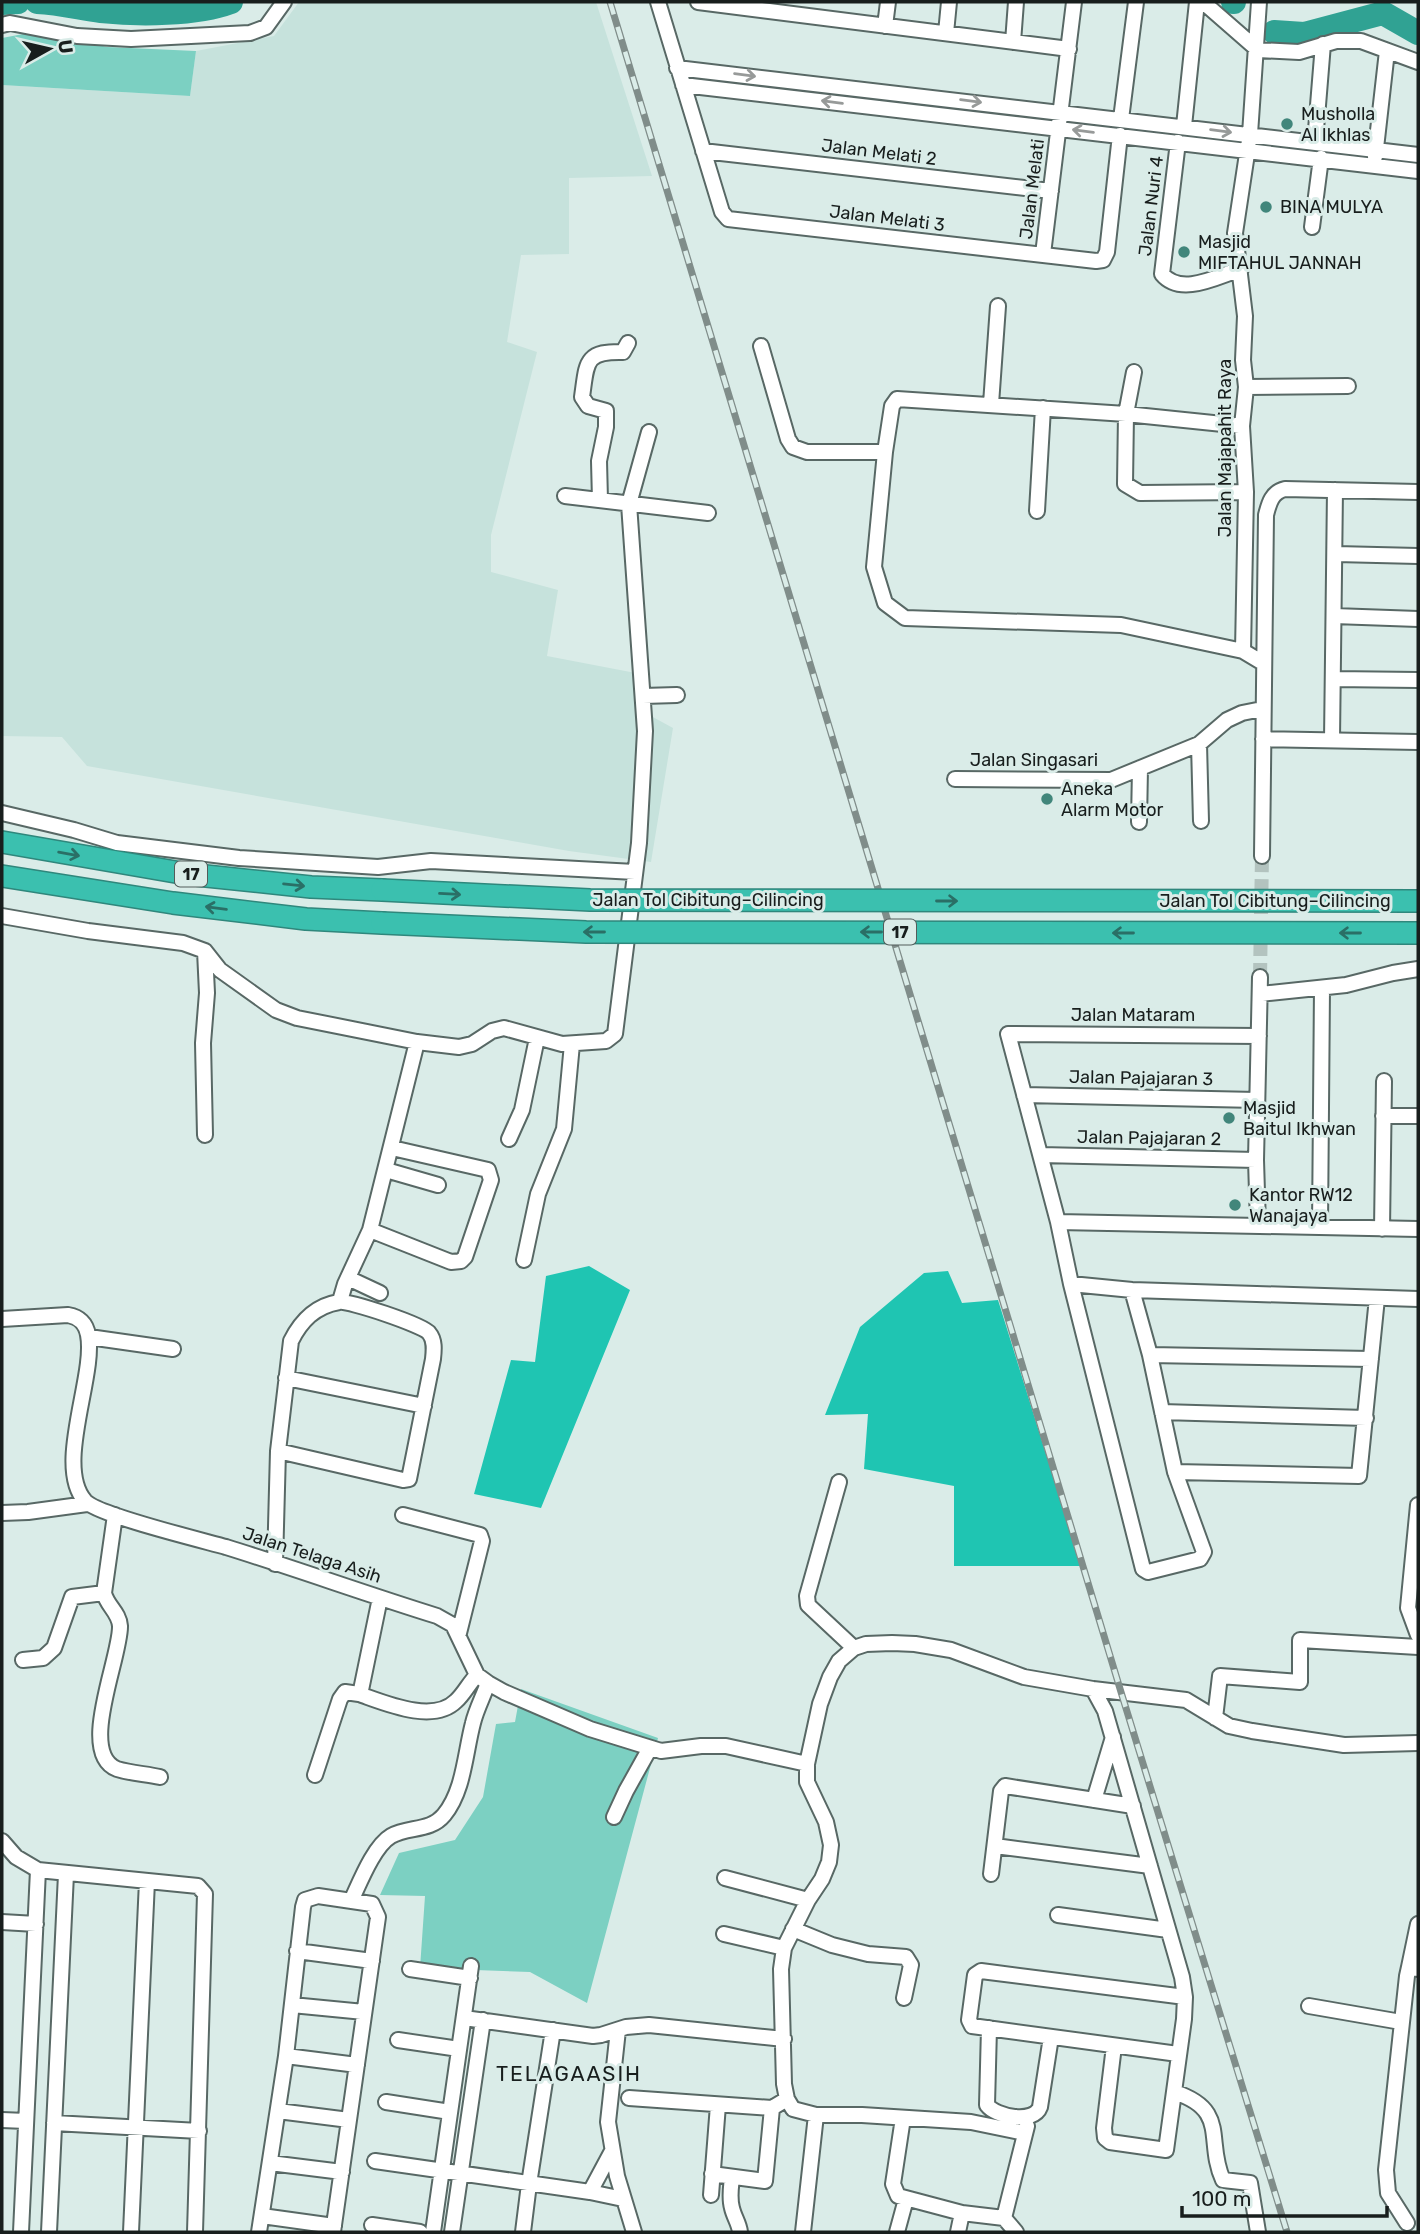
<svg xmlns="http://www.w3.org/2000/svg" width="1420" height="2234" viewBox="0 0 1420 2234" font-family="Rubik,sans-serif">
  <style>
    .built { fill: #c6e2dc }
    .green { fill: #7cd0c2 }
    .forest { fill: #1fc5b2 }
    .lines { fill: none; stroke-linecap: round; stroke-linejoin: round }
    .river { stroke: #30a293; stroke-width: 24 }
    .minor-tunnel { stroke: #b3c3bf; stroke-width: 14; stroke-dasharray: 14 7; stroke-linecap: butt }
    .minor-casing { stroke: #586865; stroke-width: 18 }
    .highway-casing { stroke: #2f877c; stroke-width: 24 }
    .minor { stroke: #fff; stroke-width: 14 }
    .highway { stroke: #3bc0af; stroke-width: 21 }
    .rail-casing { stroke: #808d8a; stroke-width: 7 }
    .rail { stroke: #daece8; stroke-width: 4.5; stroke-dasharray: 13; stroke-linecap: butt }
    .highway-bridge-casing { stroke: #2f877c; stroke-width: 24; stroke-linecap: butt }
    .highway-bridge { stroke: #3bc0af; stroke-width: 21 }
    .oneway { stroke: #979a99 }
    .oneway2 { stroke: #2a6f66 }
    .poi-dot { fill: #41867b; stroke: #daece8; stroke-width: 2.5 }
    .labels { text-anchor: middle; stroke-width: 6; stroke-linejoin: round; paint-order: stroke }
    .shield { fill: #daece8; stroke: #525c5a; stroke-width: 2 }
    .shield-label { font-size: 16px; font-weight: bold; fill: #181e1d }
    .poi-label { font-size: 18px; fill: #181e1d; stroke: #daece8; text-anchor: start }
    .street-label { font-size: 18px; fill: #181e1d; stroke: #daece8 }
    .quarter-label { font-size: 21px; letter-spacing: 2px; fill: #181e1d; stroke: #daece8 }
  </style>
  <rect width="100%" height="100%" fill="#daece8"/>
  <path class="built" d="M299 2H596L652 176 569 178V254L521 255 507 342 537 352 491 535V572L558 590 547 656 646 675 651 716 673 728 651 862 569 851 87 766 62 737 2 736V85L190 96 196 51 274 36Z"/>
  <path class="green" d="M39 31 107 47 196 51 190 96 2 85V38Z
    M521 1689 658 1738 587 2003 530 1972 420 1968 425 1896 380 1895 399 1853 455 1840 483 1797 496 1724 515 1722Z"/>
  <path class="forest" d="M589 1266 630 1290 541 1508 474 1494 511 1360 535 1362 546 1276Z
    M948 1271 962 1303 998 1300 1081 1566H954V1486L864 1469 868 1414 825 1415 860 1327 924 1273Z"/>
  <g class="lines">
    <path class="river" d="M37 2C59 3 79 8 101 11 138 15 196 15 231 2
      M1233 2H1234
      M2 3 18 2
      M1274 32 1304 34 1383 13 1418 33"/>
    <path class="minor-tunnel" d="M1260 977 1262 856"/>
    <defs>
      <path id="minor" d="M658 2 722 212 728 219 1096 261 1103 260 1107 252 1120 135
        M698 2 1069 49
        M1203 2 1258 50 1299 52 1336 41H1361L1418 62
        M1259 2 1250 134 1235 233 1245 316 1243 360 1246 387 1242 426 1246 492 1243 651 1263 663
        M2 25 10 23 77 36 131 39 250 33 266 27 284 2
        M885 26 888 2
        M946 33 949 2
        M1013 42 1016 2
        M677 68 1418 155
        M683 85 1418 171
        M1121 119 1136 2
        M1184 126 1197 2
        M1178 142 1162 274C1181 297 1218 276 1241 269
        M1315 142 1323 44
        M703 151 1051 191
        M1375 157 1387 51
        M1312 227 1321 158
        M1043 254 1074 2
        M761 346 788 439 793 447 807 452H885
        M1134 372 1126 414 1125 484 1140 493 1246 492
        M1246 387 1348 386
        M991 404 998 306
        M1242 426 1126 414 897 399 892 406 885 452 874 567 885 603 905 618 1121 625 1243 651
        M565 496 708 513
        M600 500 599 461 606 427V411L588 406 582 397C587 363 584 351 623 352L628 343
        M1037 511 1043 408
        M1336 554 1418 556
        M1334 616 1418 619
        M1333 679 1418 680
        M643 696 677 695
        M1263 739 1418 742
        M1332 740 1335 490
        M1199 744 1201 821
        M955 779 1111 780 1199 744 1227 720 1242 713 1262 709
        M2 813 74 830 117 843 239 858 378 867 431 861 635 872
        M1139 822 1140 768
        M1262 856 1266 515C1269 503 1272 492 1285 489L1418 492
        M2 916 88 931 183 943 205 951 220 970 276 1010 297 1018 417 1042 459 1047 472 1044 492 1031 504 1028 562 1044 606 1041 615 1034 639 843 645 731 629 504 649 432
        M205 951 207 993 203 1043 205 1135
        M1260 994 1346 985 1393 973 1418 969
        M1024 1095 1257 1100
        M1383 1116H1418
        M509 1139 522 1110 537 1038
        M1041 1155 1256 1160
        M386 1170 438 1185
        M1058 1222 1418 1229
        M1258 1225 1256 1160 1260 977
        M1320 1227 1322 988
        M1382 1229 1384 1081
        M370 1230 451 1262 461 1261 465 1257 491 1180 488 1170 392 1148
        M524 1260 538 1194 564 1129 572 1044
        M348 1278 380 1293
        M1071 1284 1132 1290 1418 1299
        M1132 1290 1150 1355 1175 1472 1204 1552 1200 1559 1148 1572 1143 1569 1071 1284 1058 1222 1008 1034 1259 1036
        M340 1301 345 1284 370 1230 417 1042
        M2 1319 68 1315C79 1317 86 1323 88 1335 96 1376 54 1466 85 1501 98 1515 201 1540 226 1547 297 1569 366 1594 437 1616L453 1625 477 1675 488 1683 504 1692 590 1729 661 1751 701 1746H726L807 1764
        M89 1337 173 1349
        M1150 1355 1371 1359
        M286 1378 424 1406
        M1162 1412 1366 1418
        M1175 1472 1359 1476 1377 1298
        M839 1482 807 1596 808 1605 854 1648
        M1418 1505 1408 1608 1418 1635
        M2 1513 28 1512 87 1504
        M115 1515 104 1593C107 1606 119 1612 120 1626 121 1657 77 1753 117 1769 130 1773 146 1774 160 1777
        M403 1515 480 1535 482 1541 459 1633
        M275 1564 278 1451 291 1341C301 1321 315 1306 339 1302 348 1300 423 1325 429 1333 435 1340 434 1350 433 1359L409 1479 403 1480 278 1451
        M23 1660 43 1658 54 1648 72 1597 104 1593
        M1093 1689 1105 1711 1182 1977 1185 1997 1184 2019 1166 2150 1110 2142 1105 2138 1104 2128 1114 2046
        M359 1694C385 1703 433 1724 456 1701 464 1694 469 1683 477 1675
        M1215 1718 1220 1676 1300 1682V1640L1418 1647
        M315 1775 340 1699 345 1692 359 1694 361 1690 380 1598
        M1094 1800 1113 1737
        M614 1817 626 1791 650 1748
        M2 1841 16 1857 38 1870 198 1886 205 1894 195 2232
        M995 1846 1150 1866
        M991 1874 1001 1791 1005 1786 1133 1806
        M725 1878 808 1900
        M352 1899C360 1882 374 1846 391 1836 408 1826 430 1832 444 1815 464 1791 465 1753 473 1723 476 1710 483 1697 488 1683
        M1058 1915 1168 1930
        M2 1922 36 1924
        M793 1929 832 1945 868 1954 906 1957 911 1965 904 1998
        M724 1934 784 1948
        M297 1951 372 1961
        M1409 1967 1418 1924
        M410 1969 470 1978
        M292 2005 364 2012
        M1309 2006 1401 2022
        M464 2018 593 2036 601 2035 626 2027 649 2025 784 2039
        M989 2028 987 2105C996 2117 1034 2124 1040 2107L1051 2037
        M618 2030 608 2122 617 2176 634 2232
        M398 2040 459 2049
        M1178 2054 972 2026 969 2020 975 1975 981 1971 1185 1997
        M286 2056 357 2065
        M1174 2092C1230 2110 1205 2141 1223 2180L1250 2183 1258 2232
        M629 2098 772 2108 787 2099
        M386 2102 450 2112
        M278 2111 349 2120
        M903 2118 893 2184 898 2196 962 2213 1004 2218
        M2 2120 26 2121
        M54 2123 199 2131
        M1025 2133 971 2122 862 2115H816L793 2109 787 2099 784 2084 781 1969 784 1948 808 1900 822 1879 829 1862 831 1845 826 1822 807 1782V1764L820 1704 830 1677 839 1661 854 1648 866 1644 892 1643 915 1644 951 1650 1024 1677 1093 1689 1186 1700 1229 1726 1252 1731 1344 1745 1418 1743
        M375 2161 590 2192 623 2199
        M270 2163 342 2172
        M712 2174 765 2181 772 2108
        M732 2177C731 2187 729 2198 732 2208 734 2217 739 2223 740 2232
        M590 2192 612 2151
        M711 2195 718 2105
        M262 2216 334 2226
        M1407 2223 1388 2193 1386 2170 1407 1976 1409 1967 1418 1969
        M372 2225 420 2232
        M21 2232 38 1870
        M49 2232 66 1874
        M131 2232 147 1881
        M259 2232 286 2056 303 1907 305 1900 318 1896 372 1904 378 1917 333 2232
        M433 2232 471 1966
        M452 2232 483 2020
        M523 2232 529 2184 553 2030
        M803 2232 816 2115
        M897 2232 906 2199
        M958 2232 962 2213
        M1016 2232 1004 2218 1027 2126"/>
      <path id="highway" d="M2 842 187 874 311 887 382 890
        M2 876 173 903 306 919 382 923"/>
    </defs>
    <use href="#minor" class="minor-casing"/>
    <use href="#highway" class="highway-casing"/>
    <use href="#minor" class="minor"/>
    <use href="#highway" class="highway"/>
    <defs>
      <path id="rail" d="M610 2 1121 1692 1287 2232"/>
    </defs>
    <use href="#rail" class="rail-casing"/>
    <use href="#rail" class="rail"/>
    <defs>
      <path id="highway-bridge" d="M382 890 590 900 1418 901
        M382 923 586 932 1418 933"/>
    </defs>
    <use href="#highway-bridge" class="highway-bridge-casing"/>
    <use href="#highway-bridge" class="highway-bridge"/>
  </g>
  <defs><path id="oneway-shaft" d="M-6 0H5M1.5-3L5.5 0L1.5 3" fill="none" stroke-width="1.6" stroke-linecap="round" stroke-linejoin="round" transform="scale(1.75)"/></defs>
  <g class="oneway">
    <use href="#oneway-shaft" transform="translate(745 75) rotate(7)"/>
    <use href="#oneway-shaft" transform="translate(971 101) rotate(7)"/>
    <use href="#oneway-shaft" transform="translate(832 102) rotate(-173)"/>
    <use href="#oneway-shaft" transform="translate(1083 131) rotate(-173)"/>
    <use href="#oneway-shaft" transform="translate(1221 131) rotate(7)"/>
  </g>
  <g class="oneway2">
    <use href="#oneway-shaft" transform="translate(69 854) rotate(10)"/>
    <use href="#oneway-shaft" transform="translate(294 885) rotate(6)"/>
    <use href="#oneway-shaft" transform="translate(450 894) rotate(3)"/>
    <use href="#oneway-shaft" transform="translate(947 901)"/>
    <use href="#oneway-shaft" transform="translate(216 908) rotate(-173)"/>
    <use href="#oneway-shaft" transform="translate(594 932) rotate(-180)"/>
    <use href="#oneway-shaft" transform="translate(871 932) rotate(-180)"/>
    <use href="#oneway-shaft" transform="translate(1123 933) rotate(-180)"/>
    <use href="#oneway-shaft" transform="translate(1350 933) rotate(-180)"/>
  </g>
  <g class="poi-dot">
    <circle cx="1287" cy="124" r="7"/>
    <circle cx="1266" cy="207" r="7"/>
    <circle cx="1184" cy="252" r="7"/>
    <circle cx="1047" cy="799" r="7"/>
    <circle cx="1229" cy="1118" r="7"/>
    <circle cx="1235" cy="1205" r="7"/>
  </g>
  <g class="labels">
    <g class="shield">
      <rect x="175" y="861.5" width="32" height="25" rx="5"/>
      <rect x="884" y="919.5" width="32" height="25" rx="5"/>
    </g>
    <g class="shield-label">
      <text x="191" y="880">17</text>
      <text x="900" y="938">17</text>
    </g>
    <g class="poi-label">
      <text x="1301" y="120">Musholla<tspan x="1301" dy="21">Al Ikhlas</tspan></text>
      <text x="1280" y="213">BINA MULYA</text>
      <text x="1198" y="248">Masjid<tspan x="1198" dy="21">MIFTAHUL JANNAH</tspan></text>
      <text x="1061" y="795">Aneka<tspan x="1061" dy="21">Alarm Motor</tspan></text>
      <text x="1243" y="1114">Masjid<tspan x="1243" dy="21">Baitul Ikhwan</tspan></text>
      <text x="1249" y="1201">Kantor RW12<tspan x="1249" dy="21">Wanajaya</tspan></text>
    </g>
    <g class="street-label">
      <text transform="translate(879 152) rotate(7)" y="6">Jalan Melati 2</text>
      <text transform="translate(1032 189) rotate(-83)" y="6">Jalan Melati</text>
      <text transform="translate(1151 206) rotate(-83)" y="6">Jalan Nuri 4</text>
      <text transform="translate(887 218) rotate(7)" y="6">Jalan Melati 3</text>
      <text transform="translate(1225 448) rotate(-90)" y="6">Jalan Majapahit Raya</text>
      <text x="1034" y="766">Jalan Singasari</text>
      <text x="708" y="906">Jalan Tol Cibitung–Cilincing</text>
      <text x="1275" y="907">Jalan Tol Cibitung–Cilincing</text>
      <text x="1133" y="1021">Jalan Mataram</text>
      <text transform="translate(1141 1078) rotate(1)" y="6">Jalan Pajajaran 3</text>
      <text transform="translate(1149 1138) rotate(1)" y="6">Jalan Pajajaran 2</text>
      <text transform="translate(312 1555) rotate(18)" y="6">Jalan Telaga Asih</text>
    </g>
    <g class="quarter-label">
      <text x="569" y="2081">TELAGAASIH</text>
    </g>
  </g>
  <rect width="1420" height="2234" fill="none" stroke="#181e1d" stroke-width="7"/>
  <g transform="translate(49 49) rotate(82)" stroke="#daece8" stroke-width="5" paint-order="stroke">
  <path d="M0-5L12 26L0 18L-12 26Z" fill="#181e1d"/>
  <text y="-10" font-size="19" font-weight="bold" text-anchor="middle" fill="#181e1d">U</text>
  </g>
  <path d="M1182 2206v10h205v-10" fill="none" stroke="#181e1d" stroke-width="3.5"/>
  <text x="1192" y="2206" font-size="21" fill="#181e1d" stroke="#daece8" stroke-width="5" paint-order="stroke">100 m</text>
</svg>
